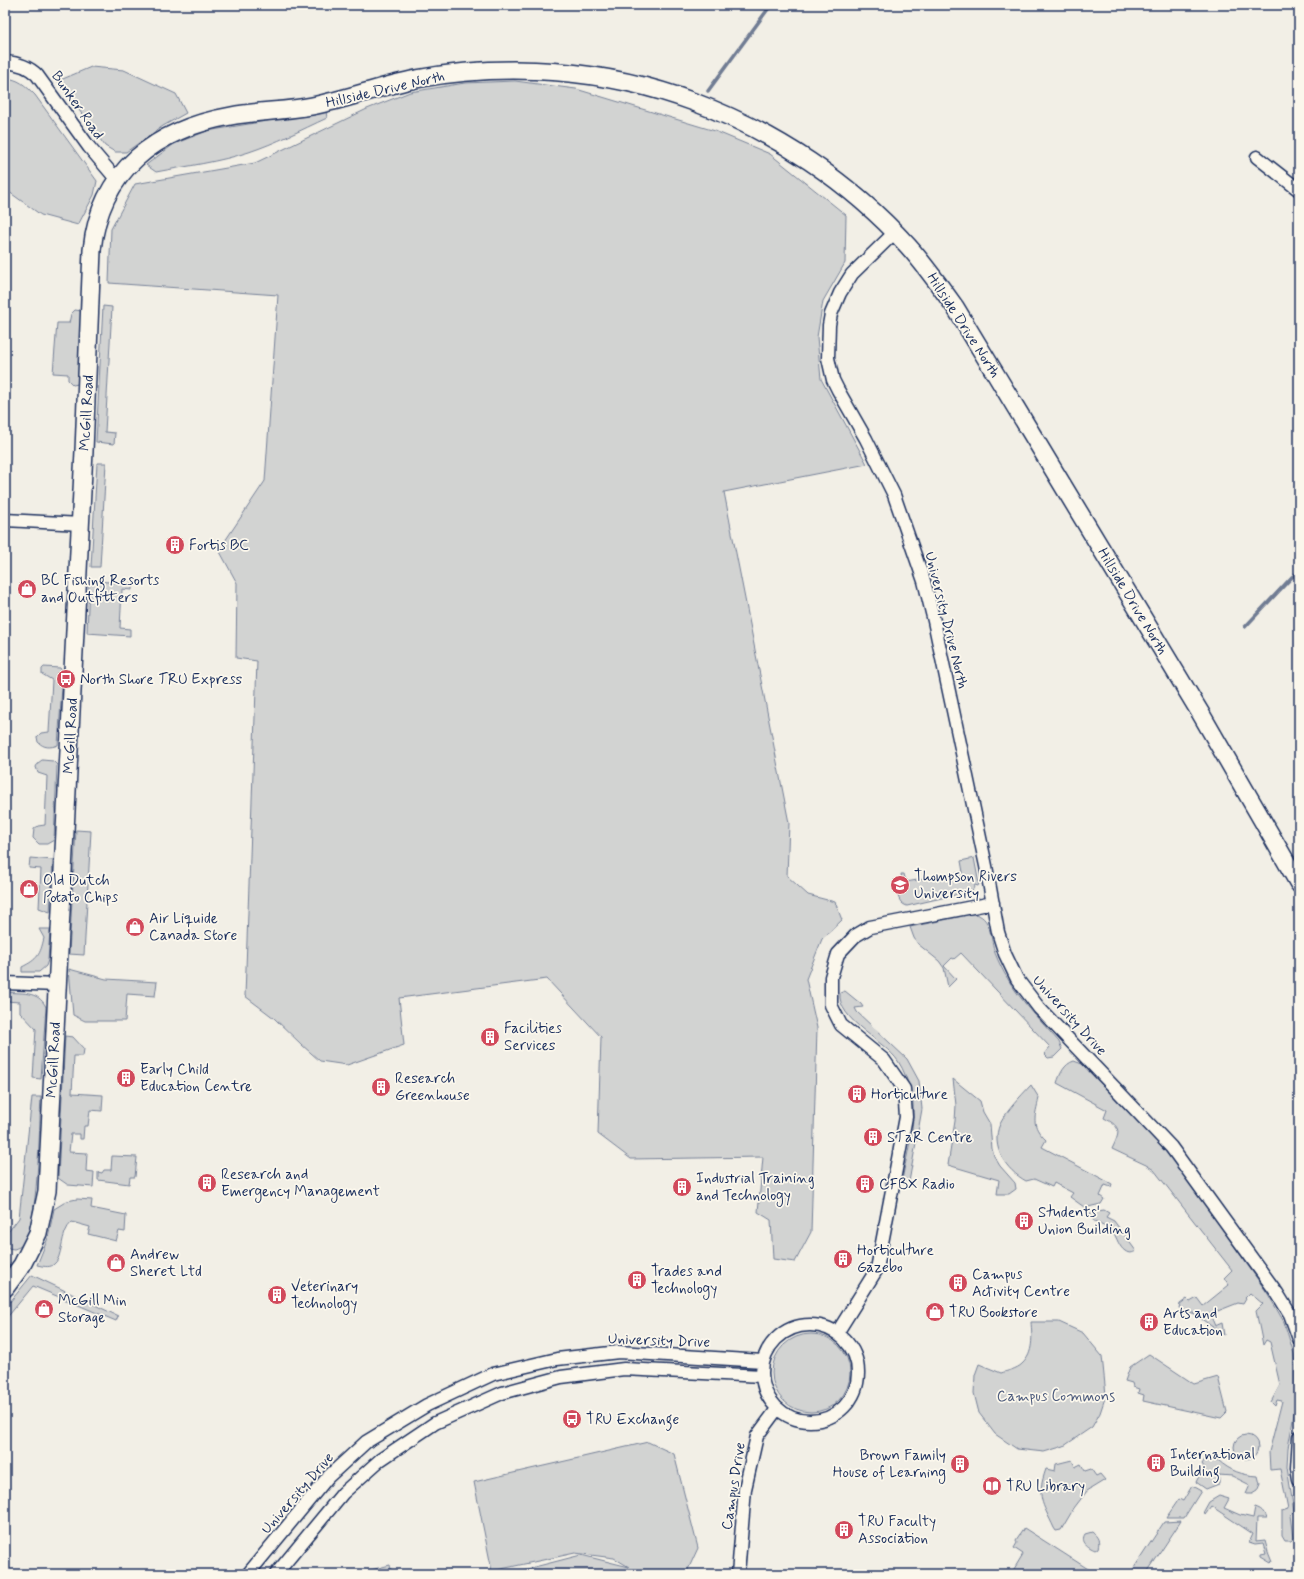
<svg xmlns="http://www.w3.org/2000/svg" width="1304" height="1579" viewBox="0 0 1304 1579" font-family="Mynerve,sans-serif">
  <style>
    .green { fill: #d2d3d2; stroke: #768198 }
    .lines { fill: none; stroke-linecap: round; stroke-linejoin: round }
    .stream { stroke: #707b93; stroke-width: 3.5 }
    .street-casing { stroke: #1b2f5e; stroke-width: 15 }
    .secondary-casing { stroke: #1b2f5e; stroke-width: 20 }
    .street { stroke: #fbf7ec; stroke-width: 12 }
    .secondary { stroke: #fbf7ec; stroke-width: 17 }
    .labels { text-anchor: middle; stroke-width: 3.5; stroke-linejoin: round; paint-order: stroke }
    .street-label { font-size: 15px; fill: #1b2f5e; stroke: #fbf7ec }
    .poi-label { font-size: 15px; fill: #1b2f5e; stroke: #fbf7ec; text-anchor: start }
    .park-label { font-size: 15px; fill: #49587b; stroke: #fbf7ec }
  </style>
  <rect width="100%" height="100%" fill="#f2efe6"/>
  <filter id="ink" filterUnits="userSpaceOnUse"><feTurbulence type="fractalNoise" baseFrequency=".025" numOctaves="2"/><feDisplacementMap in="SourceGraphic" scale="8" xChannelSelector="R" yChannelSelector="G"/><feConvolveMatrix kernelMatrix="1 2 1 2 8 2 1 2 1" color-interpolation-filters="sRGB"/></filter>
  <g filter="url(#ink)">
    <path class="green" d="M91 67 124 70 176 94 186 113 163 126 126 152H115L105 146 58 81Z
      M5 78C19 79 25 85 35 95L97 181 94 195 78 225 41 215 5 189Z
      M515 81 576 89 715 131 770 154 846 215 845 263 823 301 817 337 821 379 867 464 724 492 789 823 787 876 808 895 835 902 842 920 822 939 806 979 817 1028 811 1232 795 1262 773 1259 771 1220 758 1212 763 1157 631 1159 598 1134 601 1037 547 979 399 998 404 1045 347 1065 320 1061 302 1045 274 1018 245 996 257 661 236 658 237 583 219 550 265 481 278 295 109 283 111 229 135 184 255 163 367 109 410 92 465 83Z
      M326 111 327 118C301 130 276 143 249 152 219 162 187 166 156 172L146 165 174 144 207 131Z
      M103 306 112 307 105 432 115 433 114 444 96 442Z
      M75 310 82 311 78 384 73 385 68 380V374L53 373 57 323H69L71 314Z
      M97 463H106L100 567H91Z
      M89 581 132 583V590L122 589 120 628 130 629V636L87 633Z
      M44 667 60 668 63 672 58 745C50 748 44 748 38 742L37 737 41 733 49 732 52 680 42 674V669Z
      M42 760 53 761 57 765 54 840 47 844H39L33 838 34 829 38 826 45 825 47 776 38 773 36 767 38 763Z
      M76 830 91 831 84 955 69 954Z
      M30 858 53 860 50 912 39 908 41 869 29 868Z
      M974 858 979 884 978 886 975 885 972 891 907 906C898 903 898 895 896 887L902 879 901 874H904L906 882 963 872 961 861Z
      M973 914C992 915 990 939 995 953 1010 991 1033 1012 1059 1042L1062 1049 1054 1057 1048 1058 1044 1054 1050 1047 961 953 954 959 952 958 944 966 956 979 948 987 944 968 939 961 918 944 914 938 910 927Z
      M39 929H50L48 960 46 966 39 972H22V967C38 959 40 955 44 938Z
      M69 969 106 979 157 982 155 996 127 994 125 1021H85L73 1015Z
      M845 991 861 1004 863 1007 855 1008 857 1012 907 1059 919 1081 922 1109 909 1182 902 1180C907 1154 918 1117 911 1092 908 1082 904 1070 898 1061 885 1041 837 1020 840 993Z
      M5 992C21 994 38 990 46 1007L41 1079 33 1078 36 1029 20 1012V1002L5 1001Z
      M65 1036 73 1037 84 1049 83 1056H74L72 1093 103 1095 102 1111 90 1110 88 1126H84L83 1139H80V1134H71L69 1152 87 1153 86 1171 94 1172 93 1187 68 1185 58 1178Z
      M1074 1061 1082 1064 1160 1145 1177 1165 1268 1294 1284 1322 1294 1354 1295 1365 1296 1403 1288 1448 1287 1467 1294 1512 1291 1515 1294 1538 1291 1541H1285L1282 1536V1511L1288 1509 1280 1469 1270 1470 1269 1452 1282 1401 1277 1400 1275 1406 1271 1402 1280 1385 1270 1342 1266 1340 1263 1345 1256 1311 1263 1304 1250 1293 1245 1298 1246 1299 1243 1304 1238 1303 1210 1314 1215 1326 1222 1323 1224 1335 1193 1313H1185L1179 1308 1180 1304 1187 1299 1190 1302 1197 1298 1203 1306 1229 1285 1224 1278 1232 1270 1154 1170 1146 1165 1112 1149C1120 1132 1122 1127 1104 1118L1107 1110 1057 1083C1060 1074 1064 1064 1074 1061Z
      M953 1079 980 1101 983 1112 990 1124 992 1149 994 1156 1000 1166 1015 1183 1016 1189 1009 1194H997L999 1180 948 1165 955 1121 956 1105Z
      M1031 1085 1039 1098C1035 1117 1030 1125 1046 1140L1042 1147 1112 1184 1111 1187 1105 1185 1100 1196 1104 1199 1101 1204 1088 1207H1084L1070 1197 1073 1193 1054 1183 1052 1187 1034 1179 1026 1181C1006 1170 990 1147 1000 1124 1007 1110 1020 1097 1031 1085Z
      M32 1097H41C39 1125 39 1227 22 1245 20 1247 17 1248 14 1249L8 1248 5 1246V1236L19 1218Z
      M112 1156 137 1157 135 1177H130L129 1184 98 1180V1172L102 1173 104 1170H111Z
      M77 1199 92 1200 91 1208 126 1215 125 1232 119 1231 116 1241 88 1234 90 1227 72 1222C59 1233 64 1258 53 1265 49 1268 42 1266 37 1265L48 1238 54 1209 67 1201Z
      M1104 1210 1109 1213 1106 1217 1114 1221 1136 1251C1133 1253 1129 1254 1125 1251 1119 1247 1117 1238 1113 1232 1106 1225 1095 1225 1090 1216L1091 1212Z
      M32 1275 118 1316 116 1321 33 1286 5 1320V1308Z
      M1031 1322H1059L1083 1333 1102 1356 1106 1395 1100 1413 1092 1427 1064 1446 1044 1452 1017 1449 995 1434 979 1413 974 1393 975 1375 979 1364 1001 1373C1007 1371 1017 1369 1022 1364 1034 1353 1032 1336 1031 1322Z
      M772 1373a39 39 0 1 1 78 0a39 39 0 1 1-78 0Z
      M1149 1354 1194 1384 1218 1377 1227 1412 1221 1418 1143 1401 1144 1395 1138 1393 1139 1389 1133 1387 1132 1383 1125 1381 1130 1367Z
      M1234 1447a12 12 0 1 1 24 0a12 12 0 1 1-24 0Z
      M648 1442 674 1454 698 1548 686 1574H493L523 1570 581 1555 629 1567 614 1558 575 1553 492 1571 474 1482Z
      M1206 1458 1212 1461 1218 1460C1230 1471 1242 1475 1258 1476L1260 1484 1257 1491 1252 1494H1246L1250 1485 1232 1476 1219 1475V1484L1206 1489 1196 1482 1204 1467 1202 1464Z
      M1072 1460 1075 1467 1081 1464 1085 1471 1091 1469 1096 1476 1100 1474 1105 1480 1087 1491 1074 1508 1061 1530 1056 1531 1054 1528C1042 1502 1036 1498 1046 1469L1055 1471 1056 1464Z
      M1192 1486 1201 1491 1184 1518H1166L1179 1499 1183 1501Z
      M1219 1496 1229 1499 1224 1508 1240 1515 1253 1518 1255 1507C1261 1509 1264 1511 1266 1518H1257L1256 1542 1265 1541 1268 1552 1272 1562 1271 1563 1261 1557V1555L1266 1554 1263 1544 1255 1545 1249 1543 1253 1534 1211 1506 1205 1514 1204 1511 1209 1502Z
      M1181 1521 1146 1574H1130L1164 1522Z
      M1024 1528 1096 1574H1011L1023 1554 1014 1548 1017 1543 1016 1540Z
      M1092 1532C1098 1537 1100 1541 1098 1548L1095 1550C1088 1547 1080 1542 1085 1534Z
      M390 1565 392 1574H355Z"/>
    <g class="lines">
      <path class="stream" d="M708 91 771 5
        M1245 627 1292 577 1299 572"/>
      <defs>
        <path id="street" d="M5 62C18 63 28 66 37 75L89 147 117 180
          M1257 157 1299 190
          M890 237 852 274 840 293 831 314 829 325 828 358 833 380 838 390 866 439 894 495 924 581 934 621 986 866 998 932 1005 954 1017 979 1039 1008 1171 1147 1277 1293 1290 1314 1299 1339
          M5 520 81 524
          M5 983 57 985
          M762 1373a48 48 0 1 1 96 0a48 48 0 1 1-96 0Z
          M837 1333 877 1269 906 1117 904 1089 884 1060 841 1025 831 1005V977L838 954 855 936 870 927 993 903
          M1299 1437 1297 1468 1299 1480
          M248 1574 328 1477 366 1442 427 1405 493 1374 557 1359 619 1352 763 1361
          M276 1574 343 1493 380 1460 435 1423 502 1393 561 1377 624 1369 762 1376
          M738 1574 745 1489 757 1436 777 1409"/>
        <path id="secondary" d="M5 1288 22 1265 38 1233 47 1191 84 451 92 250C100 170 157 129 231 116 258 111 286 111 312 106 348 99 381 86 416 79 508 62 606 69 694 102 775 132 850 182 908 246 925 265 940 286 955 307L1201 714 1299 884"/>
      </defs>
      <use href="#street" class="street-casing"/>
      <use href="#secondary" class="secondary-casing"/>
      <use href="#street" class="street"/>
      <use href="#secondary" class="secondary"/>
    </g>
  </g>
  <defs>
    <symbol id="building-disc" viewBox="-11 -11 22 22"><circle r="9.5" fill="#d1495b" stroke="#fbf7ec"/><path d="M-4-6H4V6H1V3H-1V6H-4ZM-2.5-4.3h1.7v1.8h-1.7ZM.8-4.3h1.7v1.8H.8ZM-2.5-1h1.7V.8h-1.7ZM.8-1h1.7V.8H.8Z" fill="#fff"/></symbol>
    <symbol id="shop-disc" viewBox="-11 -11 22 22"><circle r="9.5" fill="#d1495b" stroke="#fbf7ec"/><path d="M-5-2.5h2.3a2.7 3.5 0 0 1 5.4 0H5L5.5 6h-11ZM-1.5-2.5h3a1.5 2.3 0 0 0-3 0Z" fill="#fff"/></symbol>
    <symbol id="bus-disc" viewBox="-11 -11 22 22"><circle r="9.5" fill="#d1495b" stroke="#fbf7ec"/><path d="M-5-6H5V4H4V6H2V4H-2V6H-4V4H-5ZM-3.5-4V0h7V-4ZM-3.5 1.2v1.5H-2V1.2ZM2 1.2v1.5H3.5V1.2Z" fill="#fff"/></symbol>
    <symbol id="university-disc" viewBox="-11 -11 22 22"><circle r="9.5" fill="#d1495b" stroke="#fbf7ec"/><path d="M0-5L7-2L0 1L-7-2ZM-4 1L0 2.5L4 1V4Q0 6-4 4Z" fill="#fff"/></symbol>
    <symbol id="library-disc" viewBox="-11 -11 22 22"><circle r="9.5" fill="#d1495b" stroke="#fbf7ec"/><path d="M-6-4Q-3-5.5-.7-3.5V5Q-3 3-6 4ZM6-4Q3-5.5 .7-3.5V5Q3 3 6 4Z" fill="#fff"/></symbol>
  </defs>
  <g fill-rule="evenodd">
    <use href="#building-disc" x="164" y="534" width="22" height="22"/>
    <use href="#shop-disc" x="16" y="578" width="22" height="22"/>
    <use href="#bus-disc" x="55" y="668" width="22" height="22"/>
    <use href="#university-disc" x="889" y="874" width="22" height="22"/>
    <use href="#shop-disc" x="18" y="878" width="22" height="22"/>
    <use href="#shop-disc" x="124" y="916" width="22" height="22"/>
    <use href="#building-disc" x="479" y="1026" width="22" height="22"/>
    <use href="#building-disc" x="115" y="1067" width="22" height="22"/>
    <use href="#building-disc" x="370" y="1076" width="22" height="22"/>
    <use href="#building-disc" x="846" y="1083" width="22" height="22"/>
    <use href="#building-disc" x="862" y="1126" width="22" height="22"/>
    <use href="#building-disc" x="196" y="1172" width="22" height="22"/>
    <use href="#building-disc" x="854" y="1173" width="22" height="22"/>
    <use href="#building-disc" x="671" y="1176" width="22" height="22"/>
    <use href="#building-disc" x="1013" y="1210" width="22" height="22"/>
    <use href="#building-disc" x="832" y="1248" width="22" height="22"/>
    <use href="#shop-disc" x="105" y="1252" width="22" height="22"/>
    <use href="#building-disc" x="626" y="1269" width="22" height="22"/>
    <use href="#building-disc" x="947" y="1272" width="22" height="22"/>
    <use href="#building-disc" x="266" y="1284" width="22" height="22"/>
    <use href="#shop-disc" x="33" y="1298" width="22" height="22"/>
    <use href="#shop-disc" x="924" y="1301" width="22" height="22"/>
    <use href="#building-disc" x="1138" y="1311" width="22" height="22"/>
    <use href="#bus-disc" x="561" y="1408" width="22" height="22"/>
    <use href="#building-disc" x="1145" y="1452" width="22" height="22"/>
    <use href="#building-disc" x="949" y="1453" width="22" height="22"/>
    <use href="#library-disc" x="981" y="1475" width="22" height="22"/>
    <use href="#building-disc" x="833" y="1519" width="22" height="22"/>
  </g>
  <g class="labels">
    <g class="street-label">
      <text transform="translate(385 89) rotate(-13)" y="5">Hillside Drive North</text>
      <text transform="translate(78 105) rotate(55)" y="5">Bunker Road</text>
      <text transform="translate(964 325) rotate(57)" y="5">Hillside Drive North</text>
      <text transform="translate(86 413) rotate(-87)" y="5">McGill Road</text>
      <text transform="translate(1133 601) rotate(59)" y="5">Hillside Drive North</text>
      <text transform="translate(947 620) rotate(76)" y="5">University Drive North</text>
      <text transform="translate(70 736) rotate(-87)" y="5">McGill Road</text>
      <text transform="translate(1070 1015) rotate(48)" y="5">University Drive</text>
      <text transform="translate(53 1060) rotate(-87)" y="5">McGill Road</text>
      <text transform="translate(659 1340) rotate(2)" y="5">University Drive</text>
      <text transform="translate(733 1486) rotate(-81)" y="5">Campus Drive</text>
      <text transform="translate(297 1493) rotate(-49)" y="5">University Drive</text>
    </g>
    <g class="poi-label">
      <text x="189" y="550">Fortis BC</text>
      <text x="41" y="585">BC Fishing Resorts<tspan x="41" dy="17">and Outfitters</tspan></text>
      <text x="80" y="684">North Shore TRU Express</text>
      <text x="914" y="881">Thompson Rivers<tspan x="914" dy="17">University</tspan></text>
      <text x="43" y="885">Old Dutch<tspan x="43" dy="17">Potato Chips</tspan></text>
      <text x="149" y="923">Air Liquide<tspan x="149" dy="17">Canada Store</tspan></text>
      <text x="504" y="1033">Facilities<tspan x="504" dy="17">Services</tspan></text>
      <text x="140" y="1074">Early Child<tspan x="140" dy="17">Education Centre</tspan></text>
      <text x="395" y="1083">Research<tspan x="395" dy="17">Greenhouse</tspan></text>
      <text x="871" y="1099">Horticulture</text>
      <text x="887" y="1142">STaR Centre</text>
      <text x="221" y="1179">Research and<tspan x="221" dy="17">Emergency Management</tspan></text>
      <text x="696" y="1183">Industrial Training<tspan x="696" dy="17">and Technology</tspan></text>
      <text x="879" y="1189">CFBX Radio</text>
      <text x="1038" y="1217">Students'<tspan x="1038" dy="17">Union Building</tspan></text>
      <text x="857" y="1255">Horticulture<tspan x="857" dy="17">Gazebo</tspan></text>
      <text x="130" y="1259">Andrew<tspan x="130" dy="17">Sheret Ltd</tspan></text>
      <text x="651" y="1276">Trades and<tspan x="651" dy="17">Technology</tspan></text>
      <text x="972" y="1279">Campus<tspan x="972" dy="17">Activity Centre</tspan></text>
      <text x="291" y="1291">Veterinary<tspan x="291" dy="17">Technology</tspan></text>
      <text x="58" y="1305">McGill Min<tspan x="58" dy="17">Storage</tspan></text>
      <text x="949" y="1317">TRU Bookstore</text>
      <text x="1163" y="1318">Arts and<tspan x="1163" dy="17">Education</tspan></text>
      <text x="586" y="1424">TRU Exchange</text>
      <text x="1170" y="1459">International<tspan x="1170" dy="17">Building</tspan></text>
      <text x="946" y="1460" text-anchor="end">Brown Family<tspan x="946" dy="17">House of Learning</tspan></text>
      <text x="1006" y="1491">TRU Library</text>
      <text x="858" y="1526">TRU Faculty<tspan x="858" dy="17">Association</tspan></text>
    </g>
    <g class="park-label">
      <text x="1056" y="1401">Campus Commons</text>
    </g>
  </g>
  <rect width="1304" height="1579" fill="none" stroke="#fbf7ec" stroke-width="20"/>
  <rect x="10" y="10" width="1284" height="1559" fill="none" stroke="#1b2f5e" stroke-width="1.5" filter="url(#ink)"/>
</svg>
